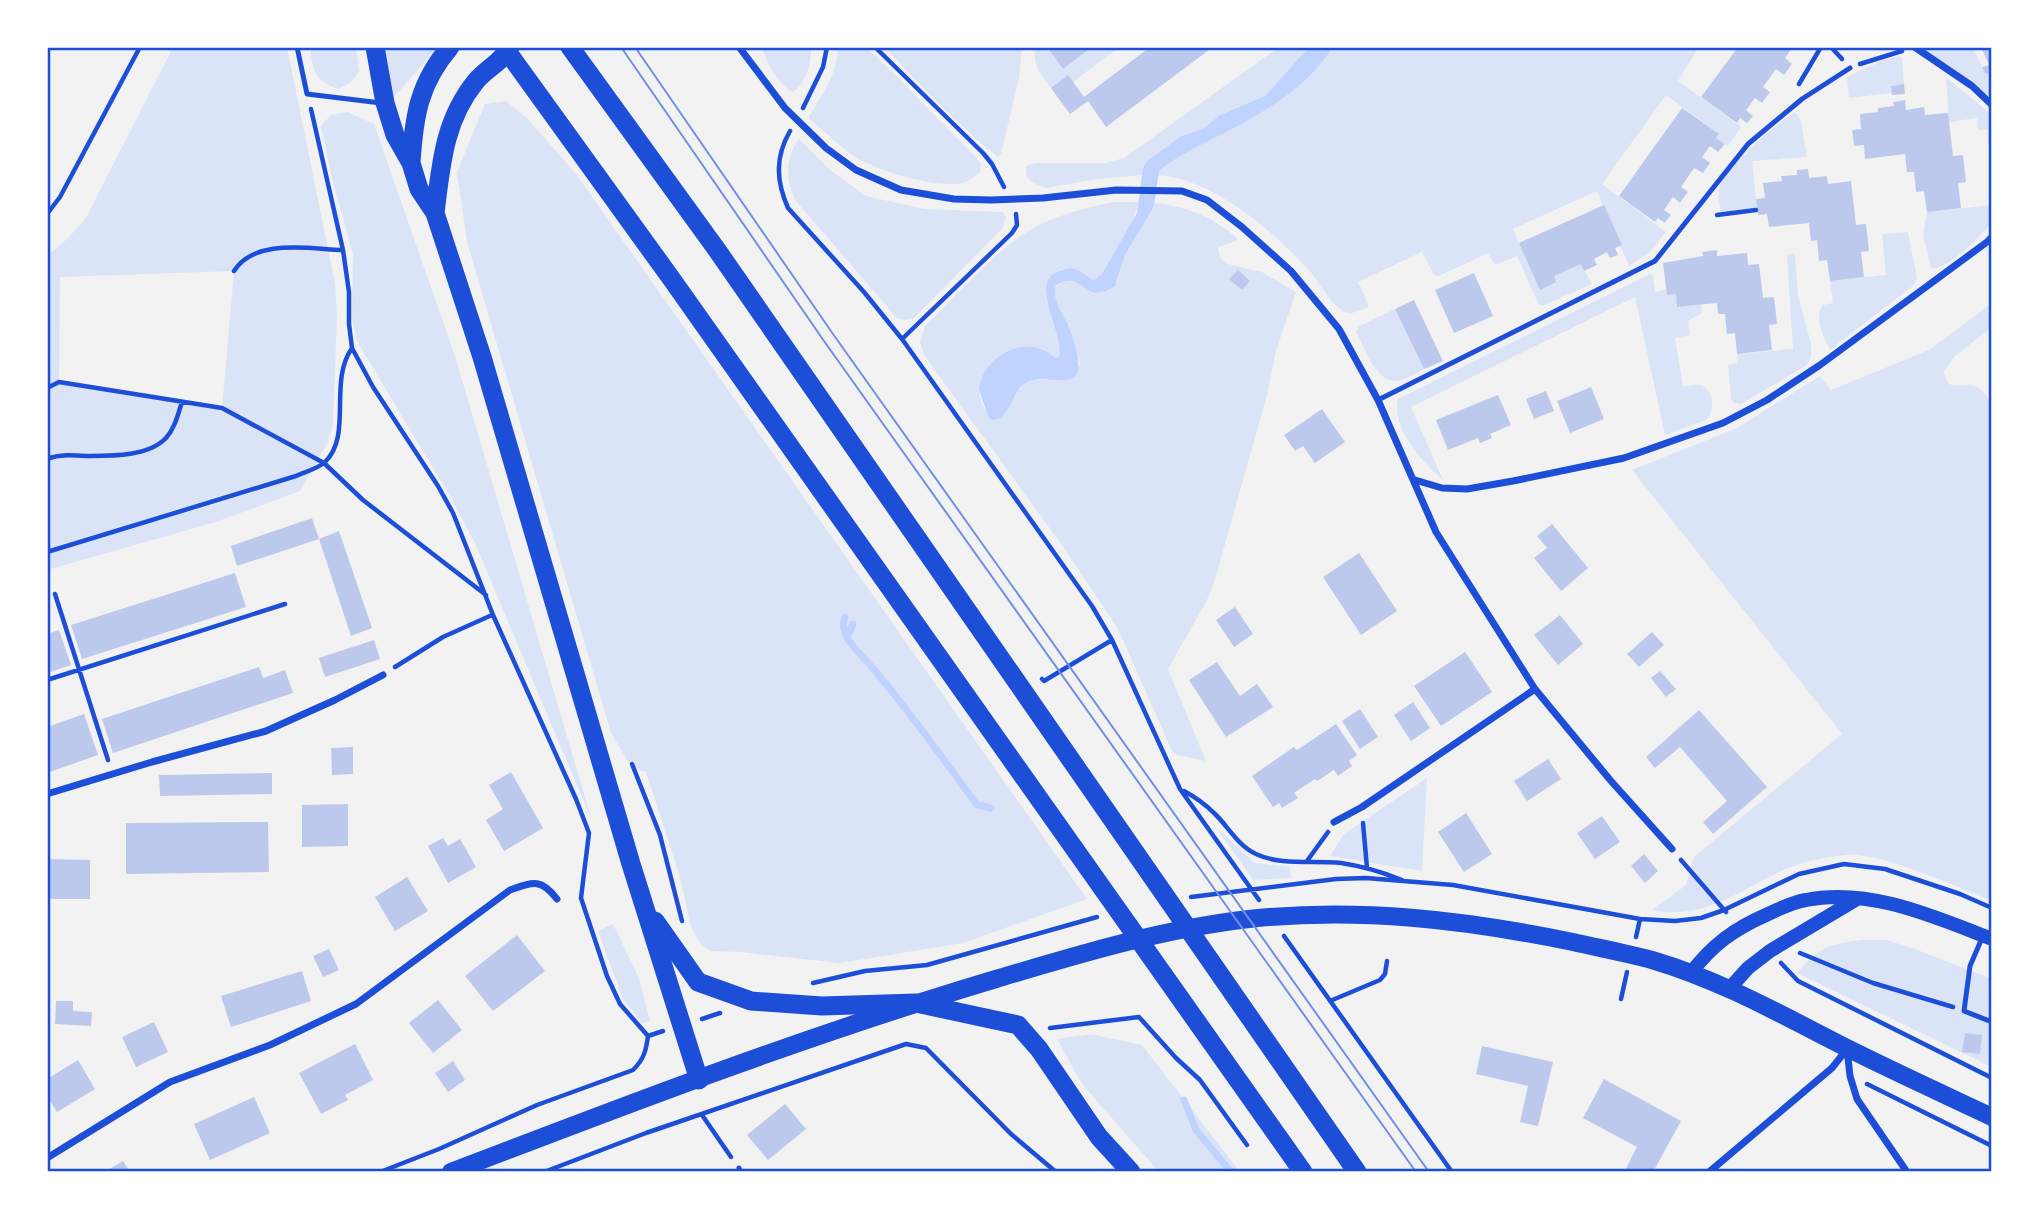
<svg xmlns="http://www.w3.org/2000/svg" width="2039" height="1219" viewBox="0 0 2039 1219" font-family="Rubik,sans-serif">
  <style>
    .green { fill: #dbe4f7; fill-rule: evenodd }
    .water { fill: #bfd3fe }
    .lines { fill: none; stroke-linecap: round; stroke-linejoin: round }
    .stream { stroke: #bfd3fe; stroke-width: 7 }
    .building { fill: #bdc9ec }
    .path { stroke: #1d4ed8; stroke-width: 4.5 }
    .service { stroke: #1d4ed8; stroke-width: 5 }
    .minor { stroke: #1d4ed8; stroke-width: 7 }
    .secondary { stroke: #1d4ed8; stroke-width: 14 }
    .primary { stroke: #1d4ed8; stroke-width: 18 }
    .trunk { stroke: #1d4ed8; stroke-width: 19 }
    .tram { stroke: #7290e2; stroke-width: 2 }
    .neatline { fill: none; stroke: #1d4ed8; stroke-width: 2.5 }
  </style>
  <rect width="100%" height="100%" fill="#f2f2f2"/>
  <path class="green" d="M173 47H287L335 283 337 317 333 424 328 442 300 491 216 522 47 570V256L68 238 86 218ZM234 271 222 408 59 382 60 277Z
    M310 47H356L359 72 350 83 338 89C314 80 313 71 310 47Z
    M383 47H438L393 98Z
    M761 47H811C812 63 806 83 793 92 776 83 769 64 761 47Z
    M838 47H865L878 58 977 158 981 165 980 172C974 176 969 182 962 183 937 189 878 171 857 158 840 147 825 132 810 119L809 117C823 93 837 75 838 47Z
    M885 47H1022L1019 78 1001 154 998 157C957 124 920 86 885 47Z
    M1035 47H1047L1063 69 1092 47H1119L1073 82 1068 75 1051 88C1041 76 1032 63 1035 47Z
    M1279 47H1309L1265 96 1220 115 1203 129 1181 136 1147 161 1142 175 1097 179 1046 188 1033 183 1026 176V166L1035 163H1106L1124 158Z
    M1333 47H1699L1678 81 1741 127 1728 146 1716 138 1719 134 1666 95 1602 184 1666 232 1650 252 1629 266 1597 191 1513 229 1540 289 1556 282 1554 276 1581 264 1592 284 1544 305H1539L1517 256 1495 265 1488 253 1439 276 1434 275 1422 252 1358 282 1369 306C1360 311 1349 317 1340 309 1326 298 1318 279 1306 267 1271 229 1211 178 1157 175 1166 156 1239 127 1260 113 1287 96 1315 75 1333 47Z
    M1925 47H1973L1985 74 1992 72V101L1927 52Z
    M1899 56 1902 58 1904 84 1891 86 1892 93 1849 98 1847 77 1881 61Z
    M1946 77 1992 115V186L1987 129 1978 130 1977 118 1949 122Z
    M506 101 527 118 576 174 1087 899 963 943 840 963 739 952 710 951 699 942 691 927 680 877 646 772 632 768 611 733 467 242 457 172 485 104Z
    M348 112 374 124 455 356 592 821 475 543 451 498 357 341 352 319 353 255 332 178 321 126 331 115Z
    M1795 112 1801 121 1807 157 1752 161 1757 209 1721 214C1720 205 1717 195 1720 186 1727 167 1777 123 1795 112Z
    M799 139 829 169 866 196 924 209 1003 212 1006 218 1002 229 914 318 905 320 897 318 796 201C785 180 785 158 799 139Z
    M1114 202H1139L1132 223 1102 274 1094 280C1087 277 1078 270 1069 269 1053 267 1044 284 1046 298 1049 317 1064 336 1059 356L1055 358C1036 339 1009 345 993 364 987 371 980 378 979 387 978 398 985 409 989 418L1005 414 1017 392 1024 384 1034 380H1047L1080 365 1072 333 1056 301 1054 289C1064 277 1078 279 1088 290L1117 283 1125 255 1155 203C1186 206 1213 217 1237 238L1236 241 1218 247 1220 258 1228 264 1262 272 1296 292 1276 351 1267 395 1214 583 1207 600 1168 669 1206 761 1177 755 1172 751 1117 627 1064 548 924 355 920 342 925 326C955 297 1001 244 1037 226 1061 214 1088 207 1114 202Z
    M1992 205V223C1979 236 1950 270 1931 268L1923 235 1927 212Z
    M1908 232 1917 278 1914 285 1830 350C1824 337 1813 318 1823 305L1833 303 1830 281 1886 275 1882 234Z
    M1795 253 1798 295 1811 344V357L1807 365 1741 404 1734 403 1731 399 1728 365 1738 363 1737 354 1793 349 1787 255Z
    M1650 274 1653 276 1655 292 1666 289 1667 295 1676 294 1678 307 1701 305 1702 313 1688 321 1690 335 1675 338 1683 386C1689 386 1696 384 1701 385 1715 390 1715 412 1706 420L1665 435 1635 297 1411 407 1443 480C1423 463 1391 428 1398 399Z
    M1992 303V327L1955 356 1944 371C1947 395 1963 381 1977 387 1984 390 1989 400 1992 407V901C1956 887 1881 851 1844 855 1831 857 1815 859 1802 863 1748 881 1713 922 1652 910L1686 885 1694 857 1842 734 1632 470 1737 428 1820 376 1831 390 1929 350Z
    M1395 309 1424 369C1416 373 1407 379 1398 381 1376 384 1365 348 1356 332L1359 326Z
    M1427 778 1422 871 1330 856 1344 834Z
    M1216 827 1255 863 1290 867 1291 878 1253 880Z
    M613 924 639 978 650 1021 642 1023 623 999 598 931Z
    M1861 940H1887L1915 949 1992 979V1067L1797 973C1820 947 1826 945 1861 940Z
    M1091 1034 1142 1045 1240 1172H1159L1082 1084 1057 1039Z"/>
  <path class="water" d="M1309 47H1333C1312 80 1277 105 1243 123 1215 139 1184 150 1159 171L1154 206 1125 255 1115 286 1106 291 1095 293C1078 287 1077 274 1056 285 1050 301 1068 319 1072 335 1098 415 1038 357 1017 392 1010 403 1006 423 989 419L979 390C981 358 1027 330 1055 358L1059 356C1065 333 1027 283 1059 271 1063 269 1070 268 1075 269 1082 272 1088 277 1094 280L1102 274 1137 213 1143 168 1147 161 1181 136 1203 129 1220 115 1265 96Z"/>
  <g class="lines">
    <path class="stream" d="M845 617 843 625 847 638
      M853 624 847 638C857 653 871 664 882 679 915 720 946 762 977 805L991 808
      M1184 1100 1196 1130 1231 1172"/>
  </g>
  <path class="building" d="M1047 47H1092L1063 69Z
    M1150 47H1213L1106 127 1088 101 1070 114 1051 88 1068 75 1084 97Z
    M1738 47H1793L1785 58 1792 64 1784 75 1776 69 1763 87 1770 92 1762 103 1755 98 1746 110 1753 116 1747 123 1740 118 1737 123 1701 97Z
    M1981 47H1992V72L1985 74 1982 67 1989 65Z
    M1904 84 1905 94 1892 95 1891 86Z
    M1905 100 1906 110 1924 107 1925 115 1948 113 1953 156 1963 155 1966 182 1958 183 1961 208 1927 212 1924 191 1916 192 1914 172H1907L1905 154 1865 159 1864 145 1854 146 1852 130 1861 129 1860 114 1878 112V108L1894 106 1893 102Z
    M1682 108 1719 134 1716 138 1725 144 1718 152 1710 146 1702 157 1710 163 1703 173 1694 168 1681 187 1688 192 1682 200 1680 203 1673 197 1664 210 1671 215 1666 221 1665 223 1658 218 1655 222 1619 196Z
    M1808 169 1809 178 1827 176 1828 184 1851 181 1856 225 1866 224 1869 251 1861 252 1864 277 1830 281 1827 260 1819 261 1817 240 1811 241 1809 223 1769 227 1767 214 1758 215 1756 199 1765 198 1763 183 1782 181 1781 176 1797 175V170Z
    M1604 205 1622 245 1615 248 1618 255 1610 258 1607 252 1594 259 1597 265 1584 271 1581 264 1554 276 1556 282 1540 290 1519 243Z
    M1717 250V256L1747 253 1748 265 1759 264 1763 298 1774 297 1777 324 1769 325 1772 350 1737 354 1735 333 1727 334 1725 314H1718L1717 303 1677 307 1676 294 1667 295 1663 263 1703 256 1702 252Z
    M1238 270 1250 281 1242 290 1229 279Z
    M1474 273 1493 316 1454 333 1435 290Z
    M1414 300 1443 361 1424 369 1395 309Z
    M1591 387 1604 419 1570 433 1557 401Z
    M1546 391 1554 411 1534 419 1526 399Z
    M1498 395 1511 425 1490 434 1492 438 1480 443 1478 438 1448 450 1436 420Z
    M1322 409 1345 442 1315 463 1303 446 1295 451 1284 435Z
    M312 518 319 539 237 566 231 546Z
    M1552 524 1588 568 1561 591 1534 558 1547 548 1537 536Z
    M339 531 372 628 351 636 319 539Z
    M1359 553 1397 611 1361 635 1323 577Z
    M235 573 246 607 82 659 71 625Z
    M1235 607 1253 634 1234 647 1216 620Z
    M1560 615 1583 644 1558 665 1534 635Z
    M59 630 71 665 47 673V634Z
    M1652 632 1664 645 1639 667 1627 654Z
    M374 640 380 659 325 677 319 658Z
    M1465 652 1492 692 1441 726 1414 686Z
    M1217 662 1240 696 1257 684 1273 707 1226 737 1189 680Z
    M259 667 263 678 285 670 293 693 113 753 102 719Z
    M1660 671 1676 689 1666 697 1651 678Z
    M1413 702 1430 728 1411 741 1394 715Z
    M1360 709 1378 737 1360 749 1342 721Z
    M1699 710 1767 787 1713 834 1703 822 1727 801 1680 747 1655 768 1646 757Z
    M84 714 98 755 47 773V727Z
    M1336 724 1357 755 1349 761 1352 766 1338 776 1334 770 1317 781 1315 779 1294 793 1298 798 1282 808 1279 803 1273 807 1252 776 1294 747 1297 750Z
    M353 747V774L332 775 331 748Z
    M1548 759 1561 779 1527 801 1514 781Z
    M511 772 543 828 504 851 486 820 503 809 489 785Z
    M272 773V794L160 796 159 775Z
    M348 804V846L302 847V805Z
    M1466 813 1492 854 1464 872 1438 832Z
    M1602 816 1620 842 1595 859 1577 833Z
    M268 822 269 872 126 874V823Z
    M443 838 448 846 460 839 476 867 448 883 428 846Z
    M1644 854 1658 871 1645 883 1631 866Z
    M47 859 90 860V899H47Z
    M407 877 428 911 395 931 375 897Z
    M517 935 545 971 493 1011 465 976Z
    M329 949 339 970 323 977 313 956Z
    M302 971 311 1001 231 1027 221 996Z
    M438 1000 462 1030 433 1053 409 1023Z
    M56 1001H73V1011L92 1012 91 1026 55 1024Z
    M154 1022 168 1052 136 1067 122 1037Z
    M1965 1033 1982 1035 1980 1054 1962 1052Z
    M355 1044 373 1080 345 1095 348 1100 321 1114 299 1073Z
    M1482 1046 1553 1062 1538 1126 1520 1122 1528 1086 1476 1074Z
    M78 1060 95 1089 57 1112 47 1096V1079Z
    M453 1061 465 1080 448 1092 435 1073Z
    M1604 1079 1681 1121 1653 1172H1624L1637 1147 1583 1118Z
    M254 1097 270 1133 210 1160 194 1124Z
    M785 1104 806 1129 768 1160 747 1135Z
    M123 1161 130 1172H105Z"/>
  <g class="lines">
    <path class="path" d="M875 47 983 153 992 164 1004 187
      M1831 47 1842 59
      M1860 64 1902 51
      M1799 84 1821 47
      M803 108 823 67 827 47
      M311 109 343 250 349 292V324L352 348 373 387 438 486 453 513 493 615 576 799 589 833 581 898 607 976 620 1004 648 1036
      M790 131C775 157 776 181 788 208L864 292 902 339 1092 606 1112 640 1180 789 1259 900
      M47 214 60 197 140 47
      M1717 215 1756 210
      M234 271C255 238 309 249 343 250
      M902 339 1012 233 1017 225 1016 214
      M47 388 59 382 222 408 324 463 363 500 486 595
      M47 459C60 454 73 455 86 456 110 456 148 457 166 438 175 428 178 414 182 402
      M47 552 296 476C305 472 319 468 325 462 353 435 328 382 352 348
      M55 594 108 760
      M395 667 443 637 492 615
      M1042 679 1044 681 1112 640
      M47 680 285 604
      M632 764 660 835 682 921
      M1184 791C1195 797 1205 804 1214 813 1228 826 1238 846 1256 854 1281 866 1314 860 1341 863 1362 866 1382 872 1402 880
      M1363 823 1367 868
      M1681 860 1726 912
      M1307 861 1328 832
      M1191 897 1336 879 1366 878 1453 885 1640 919 1675 921 1701 918 1724 910 1799 874 1844 864 1885 869 1960 894 1992 908
      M1284 936 1452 1172
      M1636 937 1640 919
      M1800 953 1873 983 1953 1007
      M1781 963 1798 981 1992 1078
      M813 983 865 971 927 965 1097 917
      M1621 999 1627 972
      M1330 1001 1380 980 1385 974 1387 961
      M702 1019 720 1013
      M1050 1028 1139 1017 1176 1058 1200 1080 1247 1145
      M1867 1084 1992 1146
      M702 1115 731 1157
      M380 1172 439 1149 537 1105 633 1070C644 1059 646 1051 648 1036L663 1031
      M544 1172 646 1133 906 1044 926 1048 1011 1134 1056 1172"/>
    <path class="service" d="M297 47 307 94 381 103
      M1378 400 1655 261 1748 144 1802 99 1850 68
      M1982 938 1970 966 1964 1011 1992 1022
      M739 1168 741 1172"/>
    <path class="minor" d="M739 47 785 108 826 148 856 170 901 190 954 199 991 200 1043 198 1116 190 1182 191 1207 200 1242 227 1291 271 1339 329 1378 400 1436 532 1535 689 1611 781 1672 849
      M1916 48 1972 86 1992 105
      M1415 480 1442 488 1467 489 1513 481 1624 458 1723 423 1767 400 1820 365 1987 242 1992 237
      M47 794 152 762 266 731 335 700 383 675
      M1334 822 1362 807 1535 689
      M1847 1049 1850 1076 1857 1099 1907 1172
      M47 1158 170 1082 270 1045 356 1004 510 890C533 882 541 878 557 899
      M1709 1172 1832 1068 1847 1049"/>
    <path class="secondary" d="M1691 973C1712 945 1734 929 1766 915 1779 909 1792 902 1806 900 1869 887 1935 917 1992 939
      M1729 989 1748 968 1770 951 1857 899"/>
    <path class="primary" d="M451 1172C631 1103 811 1034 996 979 1080 954 1162 929 1249 919 1358 907 1466 920 1573 942 1599 948 1626 953 1652 960 1720 980 1782 1015 1845 1047 1893 1071 1943 1094 1992 1117"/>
    <path class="trunk" d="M375 47 385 103 395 135 411 163 419 189 435 213 482 357 631 864 699 1080
      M504 47 673 281 1303 1172
      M570 47 717 250 1357 1172
      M411 162C414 116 419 83 450 47
      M435 213C441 165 444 120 476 81 486 69 503 61 510 47
      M655 921 698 982 751 1001 822 1006 916 1003 1018 1025 1039 1049 1099 1137 1131 1172"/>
    <path class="tram" d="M621 47 824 341 1416 1172
      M635 47 833 334 1429 1172"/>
  </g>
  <rect width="2039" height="1219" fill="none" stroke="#ffffff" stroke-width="98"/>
  <rect x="49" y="49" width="1941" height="1121" class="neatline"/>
</svg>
